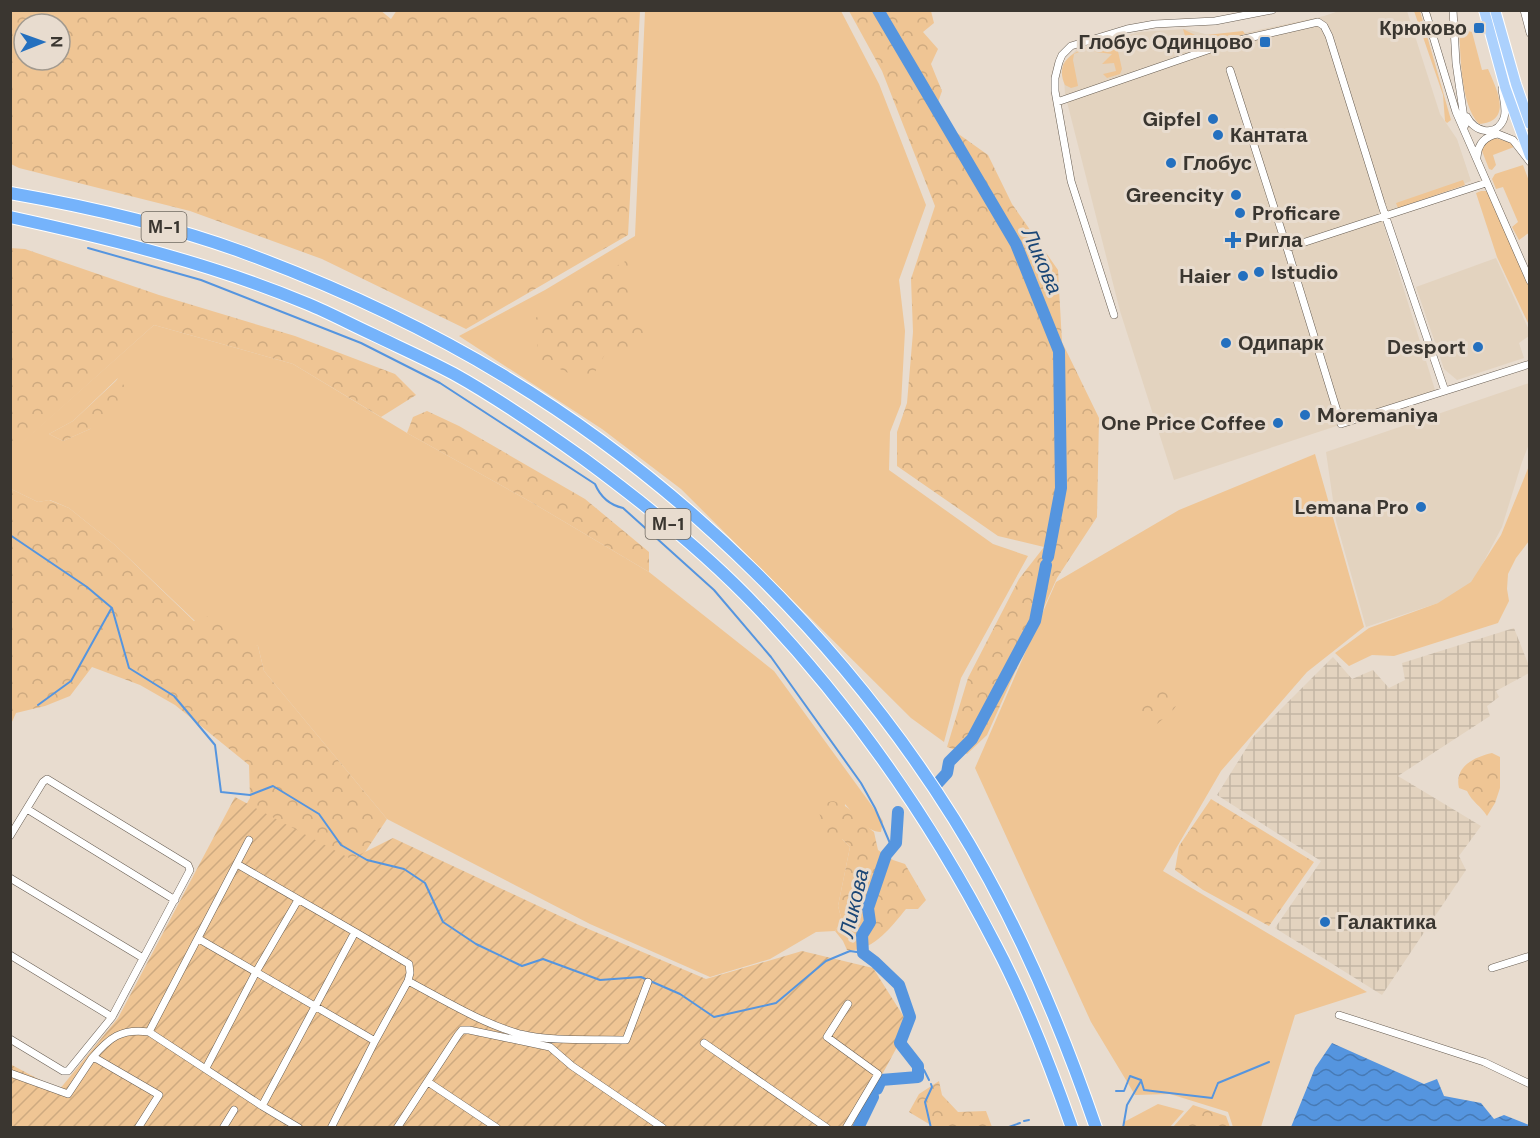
<svg xmlns="http://www.w3.org/2000/svg" width="1540" height="1138" viewBox="0 0 1540 1138" font-family="'DM Sans',sans-serif">
  <style>
    .built { fill: #e3d3bf }
    .industrial { fill: url(#industrial-grid) }
    .green { fill: #efc594; fill-rule: evenodd }
    .forest { fill: url(#forest-crowns); fill-rule: evenodd }
    .garden { fill: url(#garden-furrows) }
    .water { fill: url(#water-waves) }
    .lines { fill: none; stroke-linecap: round; stroke-linejoin: round }
    .stream { stroke: #5595df; stroke-width: 2 }
    .river { stroke: #5595df; stroke-width: 12 }
    .street-casing { stroke: #675d52; stroke-width: 8 }
    .primary-casing { stroke: #fff; stroke-width: 12 }
    .highway-casing { stroke: #fff; stroke-width: 14 }
    .street { stroke: #fff; stroke-width: 7 }
    .primary { stroke: #acd1fd; stroke-width: 10 }
    .highway { stroke: #75b3fb; stroke-width: 12 }
    .poi-dot { fill: #2470bf; stroke: #e8dccf; stroke-width: 2 }
    .labels { text-anchor: middle; stroke-width: 6; stroke-linejoin: round; paint-order: stroke }
    .shield { fill: #e8dccf; stroke: #6e6860; stroke-width: 1.5 }
    .shield-label { font-size: 18px; font-weight: bold; fill: #3a3630 }
    .poi-label { font-size: 20px; font-weight: bold; fill: #3a3630; stroke: #e8dccf; text-anchor: end }
    .water-label { font-size: 21px; font-style: italic; fill: #1a4676; stroke: #e8dccf }
  </style>
  <defs>
    <pattern id="industrial-grid" width="8" height="8" patternUnits="userSpaceOnUse" patternTransform="scale(1.5)"><rect width="8" height="8" fill="#e3d3bf"/><path d="M0 4h8M4 0v8" fill="none" stroke="#c4b6a4"/></pattern>
    <pattern id="forest-crowns" width="20" height="18" patternUnits="userSpaceOnUse" patternTransform="scale(1.5)"><rect width="20" height="18" fill="#efc594"/><path d="M2 6a3 3 0 1 1 6 0M12 15a3 3 0 1 1 6 0" fill="none" stroke="#ceaa80"/></pattern>
    <pattern id="garden-furrows" width="10" height="10" patternUnits="userSpaceOnUse" patternTransform="scale(1.5)"><rect width="10" height="10" fill="#efc594"/><path d="M-1 1l2-2M0 10L10 0M9 11l2-2" fill="none" stroke="#ceaa80"/></pattern>
    <pattern id="water-waves" width="16" height="10" patternUnits="userSpaceOnUse" patternTransform="scale(1.5)"><rect width="16" height="10" fill="#5595df"/><path d="M0 5q4-4 8 0t8 0" fill="none" stroke="#477ab5"/></pattern>
  </defs>
  <rect width="100%" height="100%" fill="#e8dccf"/>
  <path class="built" d="M1339 11H1407L1440 114 1457 139 1471 181 1381 216 1436 393 1174 480 1120 311 1065 94 1063 64 1077 49 1139 32 1185 29 1221 38 1324 16Z
    M1496 258 1529 330V336L1519 343 1524 358 1457 380 1444 369 1416 287Z
    M1529 383V444L1522 462 1502 527 1473 582 1441 602 1366 627 1336 521 1326 452Z"/>
  <path class="industrial" d="M1514 628 1529 666V673L1496 691 1499 697 1487 706 1490 716 1398 776 1481 826 1459 856 1466 870 1382 995 1275 928 1321 861 1217 795 1254 736 1333 657 1352 679 1373 670 1389 688 1405 680 1402 663Z"/>
  <path class="green" d="M645 11H841L879 84 926 205 899 280 905 331 901 404 890 432 889 470 993 544 1028 556 961 678 944 742 911 718 681 489 602 429 459 336 545 290 635 236Z
    M1414 11H1420L1451 120 1447 123 1445 121 1443 95Z
    M1183 29 1197 36 1243 31 1245 34 1189 50Z
    M1459 29 1472 32 1482 70 1488 69C1496 88 1514 121 1479 124 1460 104 1461 56 1459 29Z
    M1115 38 1122 69 1120 74 1107 78 1103 74 1116 71 1114 63 1102 64 1112 54 1096 52 1092 47 1074 54 1073 60 1078 86 1071 88 1065 85C1050 53 1093 45 1115 38Z
    M1492 137 1512 143 1514 147 1493 155 1496 165 1492 170 1489 169 1482 151V144Z
    M1523 165 1529 181 1530 232 1519 240 1512 227 1518 222 1503 187 1496 189 1492 179 1495 174Z
    M1463 180 1465 185 1398 208 1396 203Z
    M1481 191H1486L1489 195 1529 285V325L1497 257 1476 193Z
    M154 325 293 364 407 433 531 502 649 572 774 671 883 821 881 832C866 832 854 814 845 804L842 839 850 847 838 906 842 921 835 931 816 932 770 959 710 977 590 924 387 819 264 671 258 646 195 621 115 545 69 508 50 500 38 502 11 489 10 453ZM118 378 90 429 63 441 49 434 73 421Z
    M1315 454 1364 627 1307 672 1221 771 1163 871 1367 992 1295 1015 1261 1127H1233L1228 1112 1170 1094 1135 1095 1091 1022 975 768 1056 582 1179 510Z
    M1529 466V541L1516 558 1508 574 1507 589 1509 601 1498 623 1394 656 1372 655 1349 666 1335 653 1369 628 1438 603 1471 582 1501 535Z
    M1158 1104 1184 1111 1170 1127H1125L1124 1122Z"/>
  <path class="forest" d="M380 10 391 19 397 10 640 11 628 235 466 329 322 259 190 211 19 168 11 164V11ZM24 24H60V60H24Z
    M849 11H931L934 23 923 32 938 49 931 64 942 91 937 105 943 123 988 155 1012 204 1058 270 1062 342 1099 418 1097 517 1057 578 987 735 967 754 947 747 968 678 1019 579 1044 547 998 536 897 466V432L907 403 913 332 911 279 935 206 882 71Z
    M10 248 25 249 159 295 295 336 395 374 416 395 381 417 293 364 154 325 11 453Z
    M631 258 628 305 659 335 628 352 605 354 589 383 539 359 534 319 593 279Z
    M119 378 127 390 122 407 90 429 63 441 49 434 73 421Z
    M427 411 459 426 585 499 649 552V572L531 502 407 433 413 417Z
    M11 489 38 502 49 500 69 508 115 545 194 621 209 616 258 646 264 671 387 819 332 902 237 820 250 798 249 765 175 705 140 685 92 667 70 696 45 706 16 713 11 724Z
    M1164 682 1176 688 1181 698 1174 709 1156 725 1138 720 1137 702 1152 686Z
    M1492 753 1500 757V788L1495 803 1487 816C1481 806 1472 802 1467 791L1459 788C1454 767 1474 757 1492 753Z
    M1211 799 1314 862 1269 926 1203 890 1175 870 1179 846Z
    M833 801C851 805 860 821 874 832L878 850 893 860 905 864 926 900 918 909H906C892 926 872 953 847 950L843 941 835 931 842 921 838 906 850 847 842 839 829 841 823 830 819 811 824 803Z
    M939 1081 942 1095 958 1112 986 1111 992 1127H934L909 1112 919 1094Z
    M1193 1105 1226 1116 1230 1127H1173Z"/>
  <path class="garden" d="M235 797 351 859 393 838 579 925 706 979 802 951 873 968 909 1025 853 1128 11 1127 10 1064 59 1090 118 1018Z"/>
  <path class="water" d="M1332 1043 1424 1084 1437 1079 1444 1096 1481 1103 1494 1119 1504 1115 1529 1125V1127H1291L1315 1068Z"/>
  <g class="lines">
    <path class="stream" d="M88 248 201 280 361 343 440 383 595 484C600 496 610 505 623 508L714 590 771 657 861 783 875 808 892 848
      M10 535 87 587 112 608 129 668 174 696 215 745 221 792 250 795 273 786 319 814 341 845 367 860 404 869 425 883 443 922 476 944 522 966 543 959 600 980 641 977 680 994 714 1017 776 1003 826 961 850 951 863 953
      M38 705 71 681 111 609
      M918 1070H924L929 1080
      M931 1084 932 1087 925 1102 931 1128
      M1116 1091H1124L1130 1076 1141 1080 1144 1090 1212 1098 1218 1083 1269 1062
      M1024 1121 1029 1120
      M1006 1128 1020 1123
      M1123 1128 1127 1105 1141 1081"/>
    <path class="river" d="M878 10 1016 244 1059 351 1061 488 1048 557
      M936 785 947 773 949 762 972 739 1035 621 1046 565
      M877 1089 881 1080 918 1077V1066L900 1043 910 1017 899 985 875 962 863 953 862 935 870 922 868 908 886 855 896 843 898 812
      M858 1128 873 1097"/>
    <defs>
      <path id="street" d="M1425 10 1456 112 1530 281
        M1453 10 1456 63 1465 125
        M1524 10 1530 33
        M1230 70 1287 248 1486 183
        M1057 102 1231 42 1318 22 1324 26 1329 36 1382 206 1445 391 1530 364
        M1467 117C1474 132 1497 138 1504 118 1507 109 1503 98 1502 89
        M1477 157C1478 144 1485 136 1498 134L1513 140 1530 162
        M1287 248 1341 424 1445 391
        M1114 315 1071 181 1055 91V78L1059 62 1062 55 1071 46 1127 29 1155 24 1215 21 1272 10
        M27 809 175 900
        M10 836 43 782 47 779 188 865 190 870 112 1017 68 1071H63L10 1039
        M237 864 355 932
        M10 878 143 958
        M199 939 375 1041 331 1128
        M10 955 112 1017
        M1492 968 1530 956
        M408 981C444 1000 481 1023 520 1034 552 1042 592 1039 626 1040L648 982
        M1339 1015 1484 1062 1530 1084
        M149 1032 262 1106 299 1128
        M704 1043 827 1128
        M92 1058C109 1038 121 1028 149 1032L249 840
        M206 1068 256 972 298 900
        M10 1073 68 1094 92 1058 97 1059 159 1095 138 1128
        M428 1082 497 1128
        M262 1106 355 932 409 964 410 973 408 981 375 1041
        M223 1128 234 1110
        M397 1128 458 1035 462 1030H469L550 1047 572 1066 663 1128
        M846 1128 878 1074 827 1037 848 1004"/>
      <path id="primary" d="M1484 10 1505 87 1530 156
        M1495 10 1516 84 1530 124"/>
      <path id="highway" d="M10 193C90 207 169 225 245 253 334 286 423 327 504 376 683 484 843 642 954 819 1014 915 1059 1020 1096 1128
        M10 217C111 239 213 264 308 304 330 313 352 325 374 335 401 348 428 360 454 374 499 399 542 429 584 459 645 504 705 552 757 607 852 707 932 822 995 944 1026 1002 1050 1065 1072 1128"/>
    </defs>
    <use href="#street" class="street-casing"/>
    <use href="#primary" class="primary-casing"/>
    <use href="#highway" class="highway-casing"/>
    <use href="#street" class="street"/>
    <use href="#primary" class="primary"/>
    <use href="#highway" class="highway"/>
  </g>
  <g class="poi-dot">
    <rect x="1473" y="22" width="12" height="12" rx="3"/>
    <rect x="1259" y="36" width="12" height="12" rx="3"/>
    <circle cx="1213" cy="119" r="6"/>
    <circle cx="1218" cy="135" r="6"/>
    <circle cx="1171" cy="163" r="6"/>
    <circle cx="1236" cy="195" r="6"/>
    <circle cx="1240" cy="213" r="6"/>
    <path d="M1230 231h6v6h6v6h-6v6h-6v-6h-6v-6h6z"/>
    <circle cx="1259" cy="272" r="6"/>
    <circle cx="1243" cy="276" r="6"/>
    <circle cx="1226" cy="343" r="6"/>
    <circle cx="1478" cy="347" r="6"/>
    <circle cx="1305" cy="415" r="6"/>
    <circle cx="1278" cy="423" r="6"/>
    <circle cx="1421" cy="507" r="6"/>
    <circle cx="1325" cy="922" r="6"/>
  </g>
  <g class="labels">
    <g class="shield">
      <rect x="141.5" y="212" width="45" height="30" rx="4.5"/>
      <rect x="645.5" y="509" width="45" height="30" rx="4.5"/>
    </g>
    <g class="shield-label">
      <text x="164" y="233">М-1</text>
      <text x="668" y="530">М-1</text>
    </g>
    <g class="poi-label">
      <text x="1467" y="35">Крюково</text>
      <text x="1253" y="49">Глобус Одинцово</text>
      <text x="1201" y="126">Gipfel</text>
      <text x="1230" y="142" text-anchor="start">Кантата</text>
      <text x="1183" y="170" text-anchor="start">Глобус</text>
      <text x="1224" y="202">Greencity</text>
      <text x="1252" y="220" text-anchor="start">Proficare</text>
      <text x="1245" y="247" text-anchor="start">Ригла</text>
      <text x="1271" y="279" text-anchor="start">Istudio</text>
      <text x="1231" y="283">Haier</text>
      <text x="1238" y="350" text-anchor="start">Одипарк</text>
      <text x="1466" y="354">Desport</text>
      <text x="1317" y="422" text-anchor="start">Moremaniya</text>
      <text x="1266" y="430">One Price Coffee</text>
      <text x="1409" y="514">Lemana Pro</text>
      <text x="1337" y="929" text-anchor="start">Галактика</text>
    </g>
    <g class="water-label">
      <text transform="translate(1042 261) rotate(66)" y="7">Ликова</text>
      <text transform="translate(854 903) rotate(-77)" y="7">Ликова</text>
    </g>
  </g>
  <rect width="1540" height="1138" fill="none" stroke="#3a3630" stroke-width="24"/>
  <g transform="translate(42 42) rotate(89)"><circle r="28" fill="#e8dccf" stroke="#a29a8f" stroke-width="1.5"/>
  <path d="M0-4.5L10 22L0 15L-10 22Z" fill="#2470bf"/>
  <text y="-9" font-size="16" font-weight="bold" text-anchor="middle" fill="#3a3630">N</text>
  </g>
</svg>
